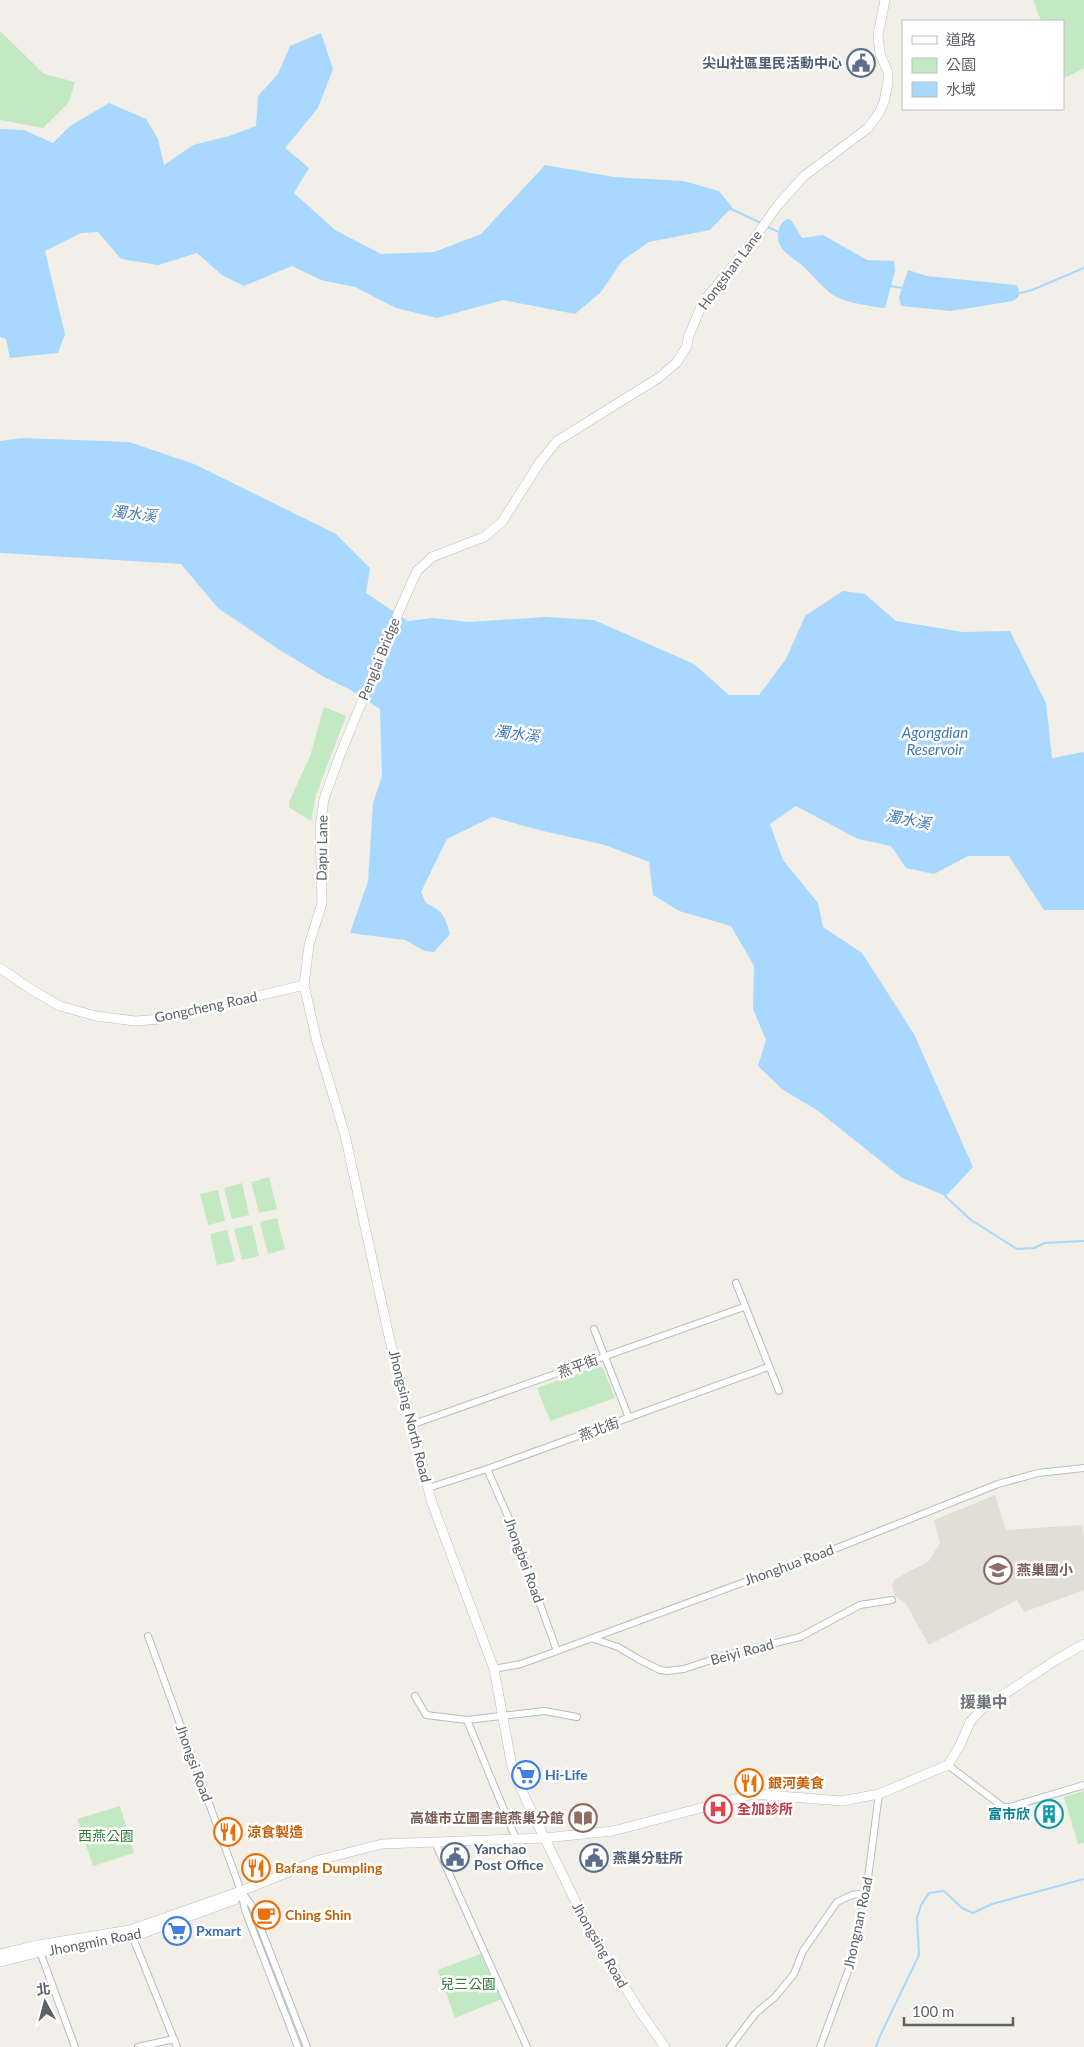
<svg xmlns="http://www.w3.org/2000/svg" width="1084" height="2047" viewBox="0 0 1084 2047" font-family="Lato,'Noto Sans TC',sans-serif">
  <style>
    .education { fill: #e1ded5 }
    .green { fill: #c3e9c3 }
    .water { fill: #a8d8ff }
    .lines { fill: none; stroke-linecap: round; stroke-linejoin: round }
    .stream { stroke: #a8d8ff; stroke-width: 2 }
    .street-casing { stroke: #b9bcc0; stroke-width: 8 }
    .secondary-casing { stroke: #babdc3; stroke-width: 10 }
    .street { stroke: #fff; stroke-width: 6 }
    .secondary { stroke: #fff; stroke-width: 9 }
    .labels { text-anchor: middle; stroke-width: 5; stroke-linejoin: round; paint-order: stroke }
    .service-label { font-size: 14px; font-weight: bold; fill: #4e5e75; stroke: #fff; text-anchor: start }
    .street-label { font-size: 14px; fill: #5e6267; stroke: #fff }
    .education-label { font-size: 14px; font-weight: bold; fill: #785e54; stroke: #fff; text-anchor: start }
    .shop-label { font-size: 14px; font-weight: bold; fill: #366cbe; stroke: #fff; text-anchor: start }
    .food-label { font-size: 14px; font-weight: bold; fill: #c56008; stroke: #fff; text-anchor: start }
    .health-label { font-size: 14px; font-weight: bold; fill: #be3a42; stroke: #fff; text-anchor: start }
    .culture-label { font-size: 14px; font-weight: bold; fill: #0d838f; stroke: #fff; text-anchor: end }
    .park-label { font-size: 14px; fill: #318237; stroke: #fff }
    .water-label { font-size: 15px; font-style: italic; fill: #4078b6; stroke: #fff }
    .quarter-label { font-size: 16px; font-weight: bold; fill: #6f7479; stroke: #fff }
  </style>
  <rect width="100%" height="100%" fill="#f1efe7"/>
  <path class="education" d="M995 1495 1006 1530 1082 1525 1084 1535V1590L1024 1612 1017 1600 929 1645 906 1604 894 1595 892 1585 895 1579 929 1561 940 1543 934 1520Z"/>
  <path class="green" d="M1033 0H1084V68L1063 79V21H1041Z
    M0 31 44 74 75 82 69 102 43 128 0 120Z
    M324 707 346 716 316 795 311 821 290 808 289 802 310 756Z
    M269 1177 277 1209 259 1213 251 1182Z
    M242 1183 249 1215 232 1219 224 1188Z
    M218 1190 225 1221 208 1225 200 1194Z
    M277 1218 285 1249 268 1254 260 1222Z
    M252 1225 259 1256 242 1260 234 1229Z
    M227 1230 235 1261 217 1265 210 1234Z
    M599 1366 603 1368 615 1398 550 1421 537 1388Z
    M1084 1791V1843L1078 1844 1064 1797Z
    M120 1806 134 1853 93 1866 77 1819Z
    M480 1954 502 1999 455 2018 438 1970Z"/>
  <path class="water" d="M321 33 333 69 318 108 285 148 309 168 294 193 335 230 381 254 434 252 481 234 545 165 614 177 683 181 719 191 732 207 710 230 649 242 622 261 601 292 575 314 503 300 437 318 396 308 355 287 321 280 292 266 244 286 222 275 197 253 158 265 121 259 98 232 81 233 45 251 65 334 58 353 10 358 6 339 0 337V129L24 130 53 143 70 126 109 103 146 119 158 139 164 165 193 145 229 136 256 126 258 96 278 74 290 46Z
    M787 219 791 220 802 238 823 235 867 260 894 261 895 271 885 308C873 307 842 302 833 295 823 288 814 277 805 268 795 258 776 251 778 234 779 227 781 222 787 219Z
    M908 270 927 276 1016 285 1019 290 1018 297 1013 301 951 311 901 306 899 297Z
    M22 438 129 442 194 464 336 534 370 568 366 593 408 621 433 618 469 622 545 617 594 620 694 664 729 695H759L786 659 805 616 843 591 865 594 896 621 963 632 1010 631 1046 703 1052 758 1084 752V910H1044L1009 856H968L934 874 906 868 891 846 858 839 796 806 770 824 783 860 818 903 823 927 862 953 914 1034 973 1167 946 1196 902 1178 818 1111 782 1089 758 1066 766 1040 753 1009 754 966 731 926 679 911 653 895 649 862 605 845 539 830 492 817 447 839 421 892 426 903C443 911 445 916 450 934L434 952 425 951 405 940 350 933 368 881 373 803 382 776 380 709 349 689 324 677 280 650 218 608 181 564 0 553V441Z"/>
  <g class="lines">
    <path class="stream" d="M729 208 761 223
      M767 227 779 232
      M890 286 902 288
      M1016 294 1032 290 1084 268
      M945 1196 971 1220 1017 1249 1034 1248 1045 1243 1084 1241
      M876 2047 880 2036 919 1955 917 1918 921 1905 929 1893 944 1891 962 1908 973 1913 992 1904 1084 1879"/>
    <defs>
      <path id="street" d="M736 1283 779 1391
        M594 1329 629 1418
        M411 1425 744 1307
        M487 1469 510 1521 557 1651
        M428 1488 487 1469 768 1367
        M148 1636 241 1891 245 1910 298 2047
        M591 1638 618 1647 640 1660 660 1670 667 1671 684 1669 726 1655 800 1637 860 1605 892 1600
        M494 1669 521 1664 557 1651 837 1548 998 1484 1038 1473 1084 1468
        M415 1696 426 1715 467 1720 544 1711 577 1717
        M467 1720 516 1839
        M948 1765 1003 1807H1010L1084 1785
        M435 1842 527 2047
        M243 1894 252 1906 307 2047
        M131 1933 177 2047
        M39 1949 75 2047
        M138 2047 174 2039
        M730 2047 756 2013 775 1997 794 1974 803 1951 837 1902 852 1895 866 1893
        M820 2047 854 1955 866 1893 879 1794"/>
      <path id="secondary" d="M0 968 32 990 60 1006 96 1016 135 1021 162 1019 304 985
        M0 1954 38 1945 130 1930 241 1891 319 1860 382 1844 544 1838 613 1831 754 1794 842 1801 879 1794 948 1765 960 1745 970 1722 982 1709 1056 1660 1084 1644
        M0 1962 40 1952 133 1937 234 1900 241 1891
        M665 2047 639 2010 585 1921 527 1802 512 1767 494 1669 432 1503 390 1341 345 1135 317 1042 304 985 309 945 322 903 320 828 324 799 340 755 402 604 417 571 432 557 484 537 502 522 540 462 557 441 660 377 677 362 687 346 688 338 703 302 746 250 778 205 803 177 868 128 879 113 884 102 888 82V72L880 54 878 35 885 0"/>
    </defs>
    <use href="#street" class="street-casing"/>
    <use href="#secondary" class="secondary-casing"/>
    <use href="#street" class="street"/>
    <use href="#secondary" class="secondary"/>
  </g>
  <defs>
    <symbol id="civic-ring" viewBox="-11 -11 22 22"><circle r="9.5" fill="#fff" stroke="#5c6f8a" stroke-width="1.5"/><path d="M-.6-6.5H3V-4.5H.6V-3L4-1V1h2V6H-6V1h2V-1L-.6-3ZM-1.2 2.5V6h2.4V2.5Z" fill="#5c6f8a"/></symbol>
    <symbol id="school-ring" viewBox="-11 -11 22 22"><circle r="9.5" fill="#fff" stroke="#8d6e63" stroke-width="1.5"/><path d="M0-5L7-2L0 1L-7-2ZM-4 1L0 2.5L4 1V4Q0 6-4 4Z" fill="#8d6e63"/></symbol>
    <symbol id="supermarket-ring" viewBox="-11 -11 22 22"><circle r="9.5" fill="#fff" stroke="#3f7fe0" stroke-width="1.5"/><path d="M-6-5.5h2.5l.6 2H6L4.5 2H-2.5L-4.4-4H-6ZM-1.5 3.2a1.3 1.3 0 1 0 .1 0ZM3 3.2a1.3 1.3 0 1 0 .1 0Z" fill="#3f7fe0"/></symbol>
    <symbol id="restaurant-ring" viewBox="-11 -11 22 22"><circle r="9.5" fill="#fff" stroke="#e8710a" stroke-width="1.5"/><path d="M-5-6h1v4h1v-4h1v4h1v-4h1v5L-1.5 .5V6h-2V.5L-5-1ZM5-6V6H3V1.5H1.5Q1.5-4 5-6Z" fill="#e8710a"/></symbol>
    <symbol id="hospital-ring" viewBox="-11 -11 22 22"><circle r="9.5" fill="#fff" stroke="#e0444e" stroke-width="1.5"/><path d="M-5-5h3v3.5h4V-5h3V5h-3V1.5h-4V5h-3Z" fill="#e0444e"/></symbol>
    <symbol id="building-ring" viewBox="-11 -11 22 22"><circle r="9.5" fill="#fff" stroke="#0f9aa8" stroke-width="1.5"/><path d="M-4-6H4V6H1V3H-1V6H-4ZM-2.5-4.3h1.7v1.8h-1.7ZM.8-4.3h1.7v1.8H.8ZM-2.5-1h1.7V.8h-1.7ZM.8-1h1.7V.8H.8Z" fill="#0f9aa8"/></symbol>
    <symbol id="library-ring" viewBox="-11 -11 22 22"><circle r="9.5" fill="#fff" stroke="#8d6e63" stroke-width="1.5"/><path d="M-6-4Q-3-5.5-.7-3.5V5Q-3 3-6 4ZM6-4Q3-5.5 .7-3.5V5Q3 3 6 4Z" fill="#8d6e63"/></symbol>
    <symbol id="cafe-ring" viewBox="-11 -11 22 22"><circle r="9.5" fill="#fff" stroke="#e8710a" stroke-width="1.5"/><path d="M-5.5-4.5H6V0H3Q3 3.5 0 3.5H-2.5Q-5.5 3.5-5.5 0ZM3-3.2v2h1.7v-2ZM-6 4.5H4V6H-6Z" fill="#e8710a"/></symbol>
  </defs>
  <g fill-rule="evenodd">
    <use href="#civic-ring" x="845" y="47" width="32" height="32"/>
    <use href="#school-ring" x="982" y="1554" width="32" height="32"/>
    <use href="#supermarket-ring" x="510" y="1759" width="32" height="32"/>
    <use href="#restaurant-ring" x="733" y="1767" width="32" height="32"/>
    <use href="#hospital-ring" x="702" y="1793" width="32" height="32"/>
    <use href="#building-ring" x="1033" y="1798" width="32" height="32"/>
    <use href="#library-ring" x="567" y="1802" width="32" height="32"/>
    <use href="#restaurant-ring" x="212" y="1816" width="32" height="32"/>
    <use href="#civic-ring" x="439" y="1841" width="32" height="32"/>
    <use href="#civic-ring" x="578" y="1842" width="32" height="32"/>
    <use href="#restaurant-ring" x="240" y="1852" width="32" height="32"/>
    <use href="#cafe-ring" x="250" y="1899" width="32" height="32"/>
    <use href="#supermarket-ring" x="161" y="1915" width="32" height="32"/>
  </g>
  <g class="labels">
    <g class="service-label">
      <text x="842" y="68" text-anchor="end">尖山社區里民活動中心</text>
      <text x="474" y="1854">Yanchao<tspan x="474" dy="16">Post Office</tspan></text>
      <text x="613" y="1863">燕巢分駐所</text>
    </g>
    <g class="street-label">
      <text transform="translate(730 270) rotate(-53)" y="5">Hongshan Lane</text>
      <text transform="translate(379 659) rotate(-68)" y="5">Penglai Bridge</text>
      <text transform="translate(322 848) rotate(-89)" y="5">Dapu Lane</text>
      <text transform="translate(206 1007) rotate(-12)" y="5">Gongcheng Road</text>
      <text transform="translate(578 1366) rotate(-20)" y="5">燕平街</text>
      <text transform="translate(410 1416) rotate(76)" y="5">Jhongsing North Road</text>
      <text transform="translate(599 1429) rotate(-20)" y="5">燕北街</text>
      <text transform="translate(524 1560) rotate(70)" y="5">Jhongbei Road</text>
      <text transform="translate(789 1565) rotate(-20)" y="5">Jhonghua Road</text>
      <text transform="translate(742 1652) rotate(-15)" y="5">Beiyi Road</text>
      <text transform="translate(194 1763) rotate(70)" y="5">Jhongsi Road</text>
      <text transform="translate(858 1923) rotate(-78)" y="5">Jhongnan Road</text>
      <text transform="translate(95 1942) rotate(-11)" y="5">Jhongmin Road</text>
      <text transform="translate(600 1945) rotate(60)" y="5">Jhongsing Road</text>
    </g>
    <g class="education-label">
      <text x="1017" y="1575">燕巢國小</text>
      <text x="564" y="1823" text-anchor="end">高雄市立圖書館燕巢分館</text>
    </g>
    <g class="shop-label">
      <text x="545" y="1780">Hi-Life</text>
      <text x="196" y="1936">Pxmart</text>
    </g>
    <g class="food-label">
      <text x="768" y="1788">銀河美食</text>
      <text x="247" y="1837">涼食製造</text>
      <text x="275" y="1873">Bafang Dumpling</text>
      <text x="285" y="1920">Ching Shin</text>
    </g>
    <g class="health-label">
      <text x="737" y="1814">全加診所</text>
    </g>
    <g class="culture-label">
      <text x="1030" y="1819">富市欣</text>
    </g>
    <g class="park-label">
      <text x="106" y="1841">西燕公園</text>
      <text x="468" y="1989">兒三公園</text>
    </g>
    <g class="water-label">
      <text transform="translate(134 514) rotate(6)" y="5">濁水溪</text>
      <text x="935" y="738">Agongdian<tspan x="935" dy="17">Reservoir</tspan></text>
      <text transform="translate(517 734) rotate(7)" y="5">濁水溪</text>
      <text transform="translate(908 820) rotate(11)" y="5">濁水溪</text>
    </g>
    <g class="quarter-label">
      <text x="984" y="1708">援巢中</text>
    </g>
  </g>
  <rect x="902" y="20" width="162" height="90" fill="#ffffff" stroke="#bfc0c2"/>
  <rect x="912" y="36" width="25" height="8" fill="#ffffff" stroke="#bfc0c2"/>
  <text x="946" y="45" font-size="15" fill="#5e6267">道路</text>
  <rect x="912" y="58" width="25" height="15" fill="#c3e9c3" stroke="#bfc0c2"/>
  <text x="946" y="70" font-size="15" fill="#5e6267">公園</text>
  <rect x="912" y="82" width="25" height="15" fill="#a8d8ff" stroke="#bfc0c2"/>
  <text x="946" y="95" font-size="15" fill="#5e6267">水域</text>
  <g transform="translate(45 2002) rotate(353)" stroke="#ffffff" stroke-width="4" paint-order="stroke">
  <path d="M0-4L9 19L0 12L-9 19Z" fill="#5e6267"/>
  <text y="-8" font-size="14" font-weight="bold" text-anchor="middle" fill="#5e6267">北</text>
  </g>
  <path d="M904 2017v8h109v-8" fill="none" stroke="#5e6267" stroke-width="2.5"/>
  <text x="912" y="2017" font-size="15" fill="#5e6267" stroke="#ffffff" stroke-width="4" paint-order="stroke">100 m</text>
</svg>
